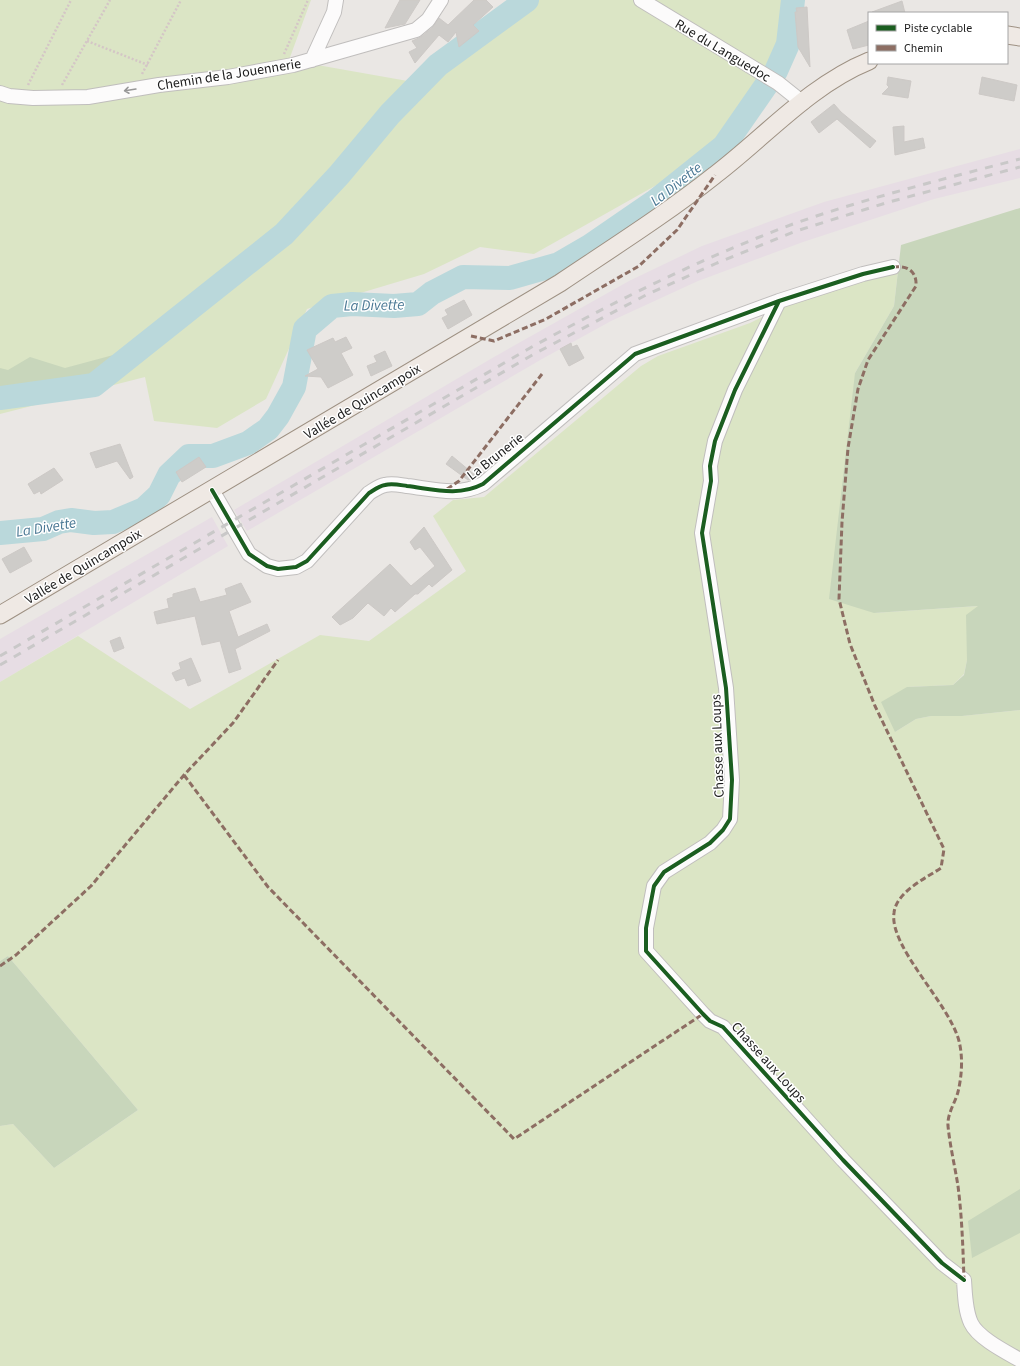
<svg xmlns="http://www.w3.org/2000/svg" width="1020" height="1366" viewBox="0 0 1020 1366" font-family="'Source Sans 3',sans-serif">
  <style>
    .industrial { fill: #e7dde4 }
    .grass { fill: #dbe5c5 }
    .forest { fill: #c8d6bb }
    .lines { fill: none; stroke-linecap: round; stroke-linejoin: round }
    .river { stroke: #bad8db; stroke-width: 24 }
    .building { fill: #ceccc9; stroke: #cdc9c6 }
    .minor-casing { stroke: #c0bebd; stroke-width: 16 }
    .major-casing { stroke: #9e9183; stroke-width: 19 }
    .path { stroke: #d4c6c6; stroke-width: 2.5; stroke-dasharray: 2 2; stroke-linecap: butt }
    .minor { stroke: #fcfbfb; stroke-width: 14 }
    .major { stroke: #efe9e4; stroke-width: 17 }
    .rail { stroke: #c9c8c8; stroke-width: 3; stroke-dasharray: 8 8; stroke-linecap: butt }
    .quiet { stroke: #8d6e63; stroke-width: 3; stroke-dasharray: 6 3; stroke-linecap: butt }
    .cycleway-casing { stroke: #fff; stroke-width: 6 }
    .cycleway { stroke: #1b5e20; stroke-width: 4 }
    .oneway { stroke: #979797 }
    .labels { text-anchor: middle; stroke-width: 3; stroke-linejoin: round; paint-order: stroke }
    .street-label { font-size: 14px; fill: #1c1c1c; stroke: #fff }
    .water-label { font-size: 15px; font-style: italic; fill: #4a7894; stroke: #fff }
  </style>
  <rect width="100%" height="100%" fill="#eae7e4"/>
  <path class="industrial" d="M1020 149V178L934 199 803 242 698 281 611 321 542 359 247 531 234 510 494 357 629 281 702 246 824 202Z
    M212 517 228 546 0 682V639Z"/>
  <path class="grass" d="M0 0H311L289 60 419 83 515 0H782V37L765 88 701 160 534 254 480 247 424 274 307 309 266 399 217 428 154 421 145 377 0 414Z
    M898 271 894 306 855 373 874 613 979 606 964 674 953 685 907 687 895 732 916 719 931 716H962L1020 710V1366H0V1126L13 1124 54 1168 138 1110 8 956 0 961V682L78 636 190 709 320 635 369 641 466 571 433 516 453 500 484 497 641 366 658 356 750 323 790 303Z"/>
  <path class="forest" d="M1020 208V710L962 716H931L916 719 895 732 881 702 907 687 953 685 964 675 967 660 966 615 978 606 874 613 829 599 855 373 894 306 901 245Z
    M143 347 94 385 0 400V368L8 370 30 357 65 368Z
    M8 956 138 1110 54 1168 13 1124 0 1126V961Z
    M1020 1189V1233L972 1258 968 1221Z"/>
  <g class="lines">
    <path class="river" d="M0 398 94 385 284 234 339 175 390 114 438 65 527 0
      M0 533 43 529 59 522 71 520 94 523 113 522 144 509 159 495 169 475 189 456H213L248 443 268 429 278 416 294 387 305 329 332 306 352 304 394 306 418 304 432 293 463 277 510 278 559 264 590 246 654 202 724 146 776 71 788 44 793 0"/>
  </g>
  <path class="building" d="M400 0H420L405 24 385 28Z
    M474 0H486L493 7 473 25 479 31 459 47 456 32 448 42 439 35 415 63 409 52 417 48 412 41 421 37 433 27 439 18 448 25Z
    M902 1 905 13H872V12Z
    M807 7 810 67 798 47 795 12H797L796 8Z
    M869 21V45L853 49 847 30Z
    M888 77 911 81 908 98 882 94 889 87 887 85Z
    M982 77 1017 85 1014 101 979 94Z
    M834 104 841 112 876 141 870 148 837 119 819 133 811 122Z
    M904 126V142L923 138 925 148 895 155 893 127Z
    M464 300 472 315 448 329 442 318 448 315 445 310Z
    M346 337 352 348 341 353 353 375 328 388 321 377 305 376 318 369 307 350 333 338 335 342Z
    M571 343 572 347 577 345 584 358 569 366 560 349Z
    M385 351 392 366 371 376 367 366 377 362 374 356Z
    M120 444 133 477 130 479 117 461 96 468 90 453Z
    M452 456 476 476 475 478 468 480 446 464Z
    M199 457 206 467 182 482 176 472Z
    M54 468 63 480 41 494 40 491 34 494 28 484Z
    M424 527 452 570 432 587 429 584 418 594H415L395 612 391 608 384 616 368 603 353 618 340 625 332 617 390 564 411 586 435 566 420 547 415 550 410 542Z
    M24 547 32 561 10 573 2 559Z
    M241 583 251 602 229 611 238 637 267 624 270 631 235 649 241 669 229 673 220 641 202 645 195 616 157 624 154 612 169 608 167 599 173 597V594L195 588 200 602 227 595 225 589Z
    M120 637 124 648 114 652 110 641Z
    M191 658 201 681 188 686 185 678 176 681 172 673 181 669 179 663Z"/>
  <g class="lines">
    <defs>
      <path id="minor" d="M641 0 778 83 803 103
        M312 60 334 12 336 0
        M0 93 9 96 33 98 88 97 159 85 228 77 293 65 416 30 428 20 441 0
        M779 301 735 390 715 441 710 466 711 481 702 533 726 688 732 780 730 819 723 830 710 843 664 872 654 886 646 928V951L703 1014 710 1021 723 1027 843 1160 942 1263 964 1280C965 1294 965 1310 971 1323 978 1338 1006 1352 1020 1360
        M212 490 249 554 267 566 278 569 296 567 307 561 369 493C374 490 379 486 385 485 392 483 400 485 407 486 433 489 458 497 483 484L635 354 779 301 863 274 893 267"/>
      <path id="major" d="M1007 35 1020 37
        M0 615 560 283C612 248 666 214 715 175 765 137 810 85 869 61"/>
    </defs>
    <use href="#minor" class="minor-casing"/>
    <use href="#major" class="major-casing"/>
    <path class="path" d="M87 41 148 65
      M284 54 308 0
      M142 74 181 0
      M28 85 71 0
      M62 85 110 0"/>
    <use href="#minor" class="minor"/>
    <use href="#major" class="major"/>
    <path class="rail" d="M0 656 530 348C615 301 702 258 793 224 867 198 944 179 1020 159
      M0 665 534 354 646 295 717 263 796 231 889 202 1020 167"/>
    <path class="quiet" d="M893 267C907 265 917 271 916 286L868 360 858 389 848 448 842 522 839 599 850 644 875 706 944 849 941 868C926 878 896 892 894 913 889 947 949 1003 959 1041 963 1057 962 1075 958 1092 955 1103 947 1114 948 1126 950 1146 955 1167 958 1186 962 1217 963 1249 964 1280
      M471 336 494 341 546 319 639 266 677 230 715 175
      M447 489 459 481 542 374
      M184 775 268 887 514 1139 703 1014
      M0 966 16 955 91 886 184 775 233 723 278 660"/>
    <defs>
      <path id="cycleway" d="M779 301 735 390 715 441 710 466 711 481 702 533 726 688 732 780 730 819 723 830 710 843 664 872 654 886 646 928V951L703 1014 710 1021 723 1027 843 1160 942 1263 964 1280
        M212 490 249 554 267 566 278 569 296 567 307 561 369 493C374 490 379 486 385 485 392 483 400 485 407 486 433 489 458 497 483 484L635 354 779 301 863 274 893 267"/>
    </defs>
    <use href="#cycleway" class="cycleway-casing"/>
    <use href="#cycleway" class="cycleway"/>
  </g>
  <defs><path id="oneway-shaft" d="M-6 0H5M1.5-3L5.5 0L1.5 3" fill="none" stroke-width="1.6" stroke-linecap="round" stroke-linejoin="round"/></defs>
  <use class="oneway" href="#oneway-shaft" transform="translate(130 90) rotate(171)"/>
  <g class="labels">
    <g class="street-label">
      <text transform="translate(723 50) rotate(31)" y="5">Rue du Languedoc</text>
      <text transform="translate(229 74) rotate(-9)" y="5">Chemin de la Jouennerie</text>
      <text transform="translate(362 401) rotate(-31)" y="5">Vallée de Quincampoix</text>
      <text transform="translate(495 456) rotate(-38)" y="5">La Brunerie</text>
      <text transform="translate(83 566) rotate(-31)" y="5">Vallée de Quincampoix</text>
      <text transform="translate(717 746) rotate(-92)" y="5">Chasse aux Loups</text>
      <text transform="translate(769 1062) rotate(48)" y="5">Chasse aux Loups</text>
    </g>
    <g class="water-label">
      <text transform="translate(676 184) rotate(-38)" y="5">La Divette</text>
      <text transform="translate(374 305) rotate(-1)" y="5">La Divette</text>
      <text transform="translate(46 527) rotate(-9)" y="5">La Divette</text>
    </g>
  </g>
  <rect x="868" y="12" width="140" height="52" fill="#ffffff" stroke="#a4a4a4"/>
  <rect x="876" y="25" width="20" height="6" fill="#1b5e20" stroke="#a4a4a4"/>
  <text x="904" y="32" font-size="12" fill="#1c1c1c">Piste cyclable</text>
  <rect x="876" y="45" width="20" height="6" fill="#8d6e63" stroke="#a4a4a4"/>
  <text x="904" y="52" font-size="12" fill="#1c1c1c">Chemin</text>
</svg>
